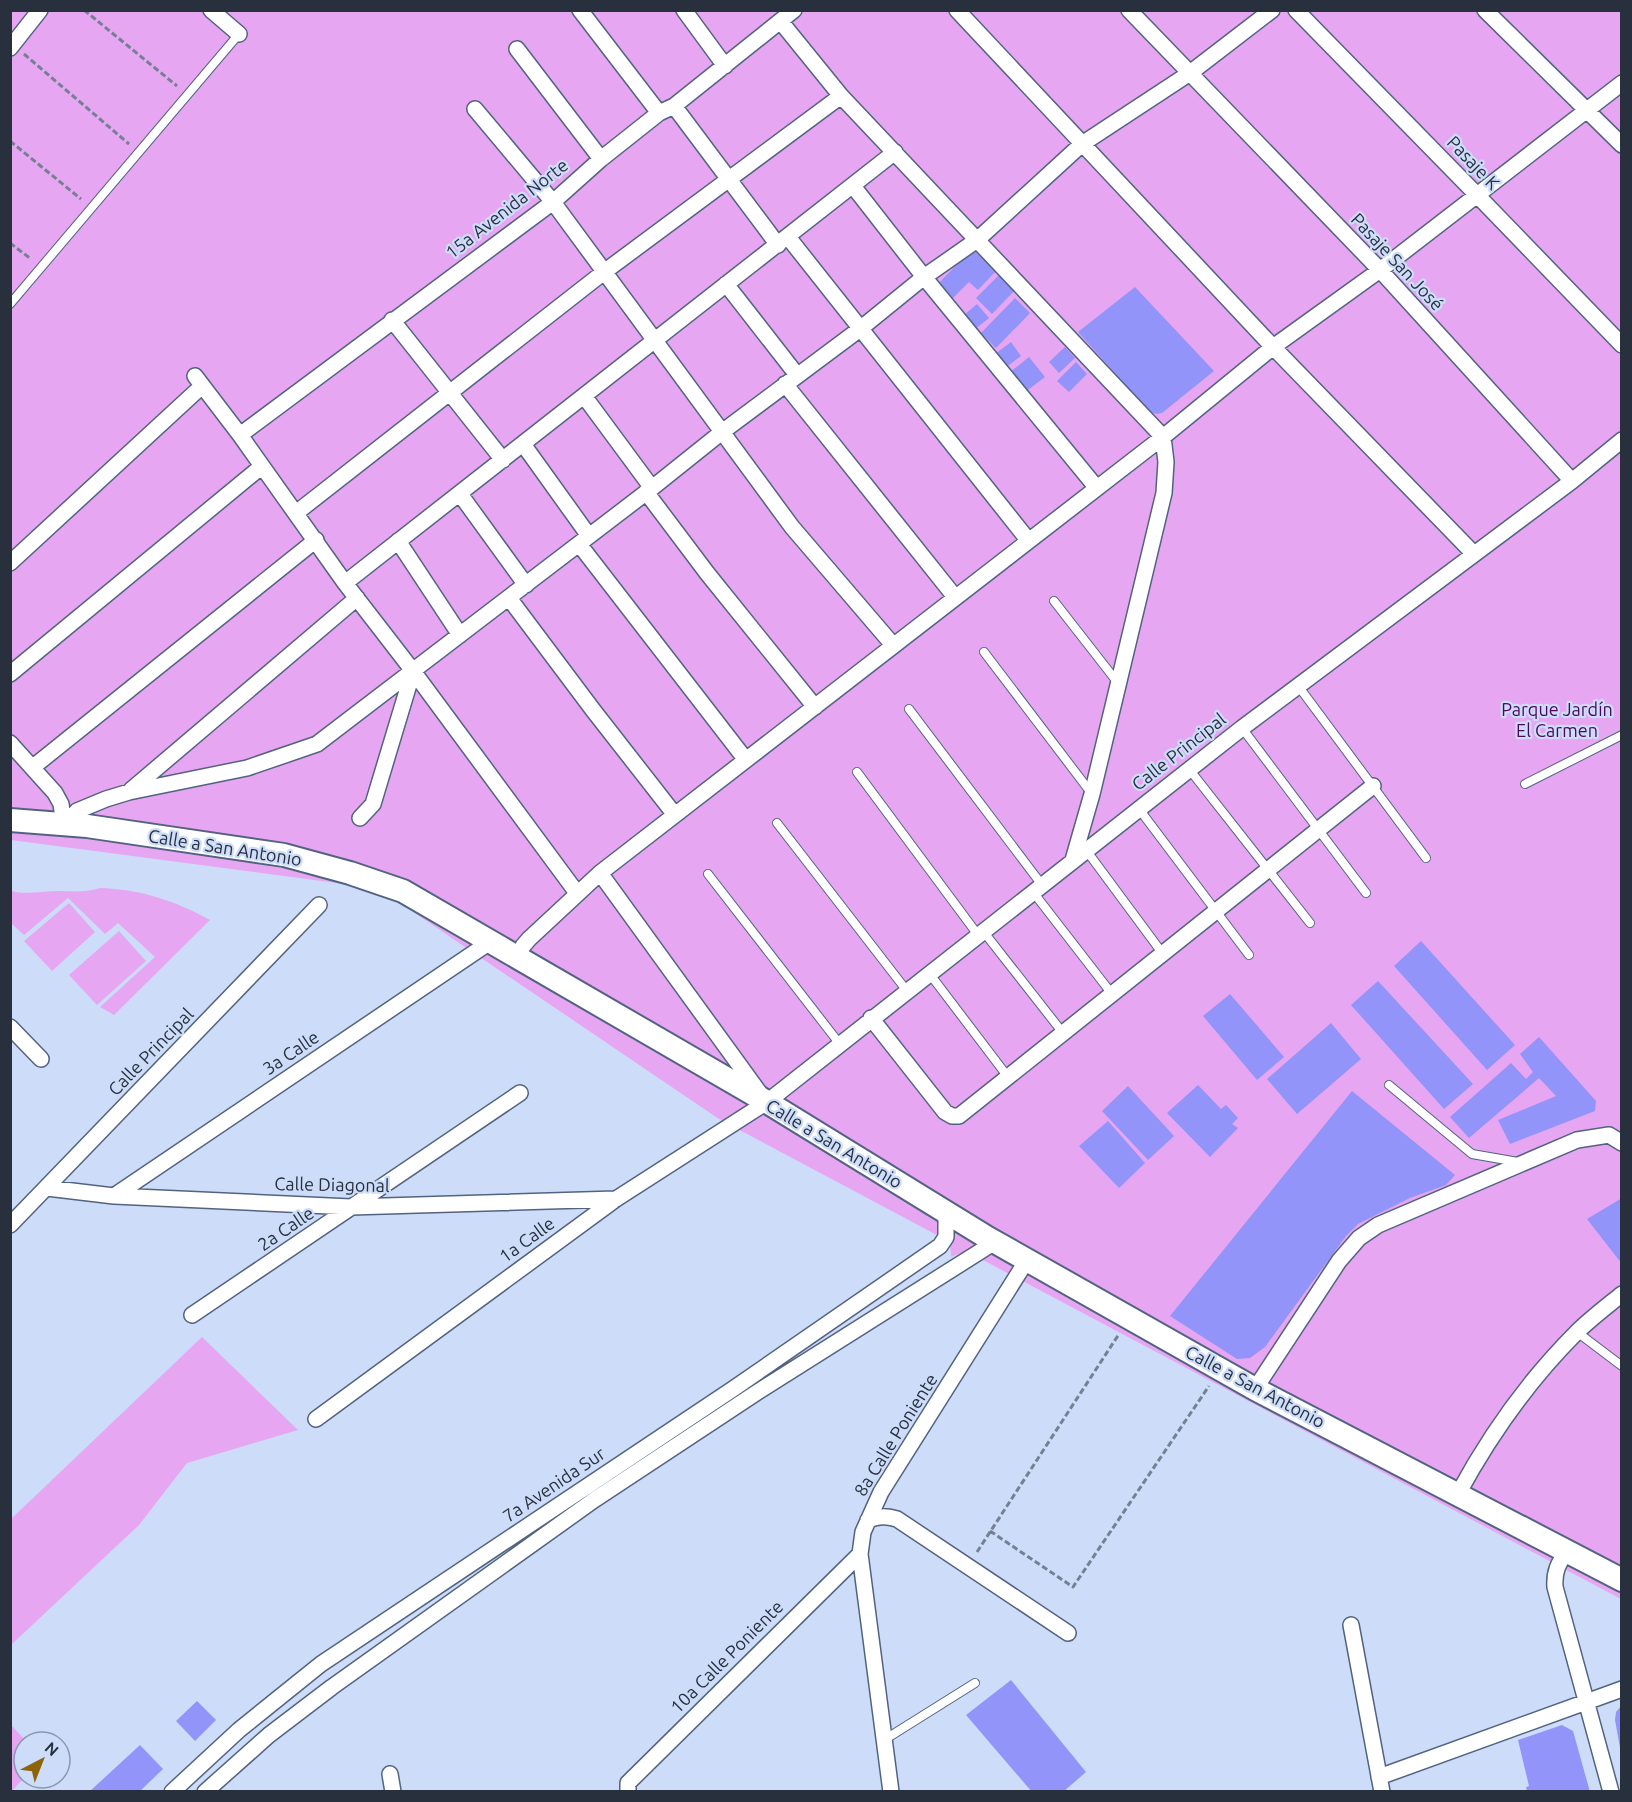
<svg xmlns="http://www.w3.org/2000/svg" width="1632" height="1802" viewBox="0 0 1632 1802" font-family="Ubuntu,sans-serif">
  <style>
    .green { fill: #e6a6f2 }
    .building { fill: #9294fa }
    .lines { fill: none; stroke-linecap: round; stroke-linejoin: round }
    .lane-casing { stroke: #526381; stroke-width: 10 }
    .street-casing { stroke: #526381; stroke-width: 18 }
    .secondary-casing { stroke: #526381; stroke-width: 26 }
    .path { stroke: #758094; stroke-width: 3; stroke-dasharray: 6 3; stroke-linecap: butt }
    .lane { stroke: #fff; stroke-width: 8 }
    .street { stroke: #fff; stroke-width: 15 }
    .secondary { stroke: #fff; stroke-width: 22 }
    .labels { text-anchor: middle; stroke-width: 4.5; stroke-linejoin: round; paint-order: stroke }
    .street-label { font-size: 18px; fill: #28303d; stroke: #cdddf9 }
    .park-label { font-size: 18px; fill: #4e065b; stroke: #cdddf9 }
  </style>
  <rect width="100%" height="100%" fill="#cdddf9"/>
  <path class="green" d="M11 11H1621V1599L966 1251 951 1257 950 1242 719 1119 381 890 337 883 11 840Z
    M100 888C139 889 176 901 210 920L114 1015 100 1007 155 957 118 923 105 934 68 898 24 935 11 923V891C27 895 41 891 58 891 75 891 83 893 100 888Z
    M69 903 95 932 52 971 24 941Z
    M119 931 146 961 97 1005 69 975Z
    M202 1337 298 1430 187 1463 139 1525 11 1645V1519Z
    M11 1725 27 1742H24V1778L11 1792Z"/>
  <path class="building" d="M972 249 996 271 978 290 969 282 952 299 937 285Z
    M999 275 1015 290 992 314 976 298Z
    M1135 287 1214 371 1162 413 1157 414 1151 413 1078 332Z
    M1015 298 1030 313 996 348 981 333Z
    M977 304 989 318 974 330 963 316Z
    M1011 342 1021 356 1005 368 995 354Z
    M1065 347 1075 358 1059 373 1049 362Z
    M1029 357 1045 377 1024 393 1009 373Z
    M1076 362 1087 374 1069 392 1057 381Z
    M1421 941 1515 1045 1487 1070 1394 966Z
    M1378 981 1473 1084 1444 1109 1351 1005Z
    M1230 994 1284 1057 1257 1080 1203 1016Z
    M1331 1023 1361 1059 1297 1114 1267 1079Z
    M1539 1037 1596 1101 1595 1111 1510 1144 1498 1120 1556 1096 1539 1078 1469 1138 1450 1117 1511 1063 1526 1079 1533 1072 1520 1054Z
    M1198 1085 1221 1109 1226 1105 1238 1118 1232 1124 1238 1128 1210 1157 1167 1113Z
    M1128 1086 1174 1136 1148 1160 1102 1111Z
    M1352 1091 1455 1175 1446 1185 1410 1198 1358 1224 1346 1236 1265 1347 1250 1358 1237 1359 1170 1316Z
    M1108 1121 1145 1163 1119 1188 1079 1146Z
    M1622 1198V1264L1587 1219Z
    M1011 1680 1086 1772 1063 1792H1032L966 1715Z
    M197 1701 216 1720 195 1741 176 1721Z
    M1622 1705V1748H1620L1615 1720 1616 1712Z
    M1562 1725 1573 1731 1590 1792H1527L1526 1787 1529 1786 1518 1740Z
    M140 1745 163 1769 139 1792H89Z"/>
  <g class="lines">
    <defs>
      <path id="lane" d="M10 304 239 34
        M1054 601 1118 683
        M984 652 1092 794
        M1299 687 1426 858
        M909 709 1042 885
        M1242 728 1366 893
        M1189 769 1310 923
        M857 772 978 935
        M1525 784 1622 735
        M1139 809 1249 955
        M777 823 907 991
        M1086 850 1163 954
        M708 874 839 1043
        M1033 892 1112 994
        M983 931 1063 1033
        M929 973 1008 1077
        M1389 1085 1472 1154 1518 1162
        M1577 1332 1622 1366
        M884 1740 975 1683"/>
      <path id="street" d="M211 10 239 34
        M580 10 659 113
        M684 10 725 66
        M957 10 1273 347 1474 554
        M1129 10 1380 270 1572 481
        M1296 10 1478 196 1622 345
        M1485 10 1622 145
        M781 22 841 96 1163 437 1166 462 1164 493 1092 794 1073 860
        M10 48 40 10
        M517 49 601 159
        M674 106 778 245
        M475 109 553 202 792 527 893 645
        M853 186 924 277 1096 487
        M788 237 1028 540
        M726 284 797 375
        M392 320 503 460
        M195 376 240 435 345 583 413 671 577 893
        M785 384 955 597
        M584 396 652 488
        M240 435 553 202 601 159 659 113 674 106 794 10
        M523 444 589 536
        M646 492 707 573 815 707
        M460 494 526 585
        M296 513 604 272 841 96
        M398 541 460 635
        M579 544 746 760
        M10 563 202 386
        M345 583 895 152
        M509 598 593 710 675 815
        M10 674 261 467
        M10 743 55 793 61 804 64 825
        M33 767 316 540
        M131 790 357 598
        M360 818 373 804 413 671
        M64 825 77 811 106 799 129 792 247 768 317 744 652 488 722 432 860 329 924 277 977 240 1082 144 1190 73 1272 10
        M600 873 761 1095
        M519 958 523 946 529 939 600 873 1163 437 1273 347 1380 270 1622 83
        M871 1018 945 1112 952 1116H959L1373 786
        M10 1027 41 1059
        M47 1188 114 1196 351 1207 616 1199
        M114 1196 490 942
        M10 1225 319 905
        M192 1315 520 1093
        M1255 1389 1339 1261 1359 1238 1378 1225 1577 1140 1609 1135 1622 1143
        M316 1419 616 1199 767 1102 1242 728 1572 481 1622 440
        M1458 1494C1490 1435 1528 1381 1576 1333 1590 1319 1606 1307 1622 1294
        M868 1520C879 1516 886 1516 897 1519L1068 1633
        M1567 1552C1558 1563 1554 1572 1555 1587L1611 1792
        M1351 1625 1382 1792
        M390 1774 393 1792
        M1379 1777 1622 1689
        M172 1792 239 1730 321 1664 733 1389 940 1246 946 1237V1212
        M205 1792 269 1735 332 1687 594 1500 756 1393 995 1242
        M628 1792V1783L860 1554
        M891 1792 860 1554 863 1532 881 1492 1027 1260"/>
      <path id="secondary" d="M10 820 87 826 284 855 350 873 403 891 767 1102 988 1238 1255 1389 1622 1580"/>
    </defs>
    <use href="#lane" class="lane-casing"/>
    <use href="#street" class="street-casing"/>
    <use href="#secondary" class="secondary-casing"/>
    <path class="path" d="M84 10 177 86
      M24 54 129 144
      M10 141 81 199
      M10 243 31 259
      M990 1531 1073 1587 1209 1386
      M977 1552 1119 1334"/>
    <use href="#lane" class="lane"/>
    <use href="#street" class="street"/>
    <use href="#secondary" class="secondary"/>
  </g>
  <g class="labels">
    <g class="street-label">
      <text transform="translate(1473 163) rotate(46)" y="6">Pasaje K</text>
      <text transform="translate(507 209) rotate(-38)" y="6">15a Avenida Norte</text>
      <text transform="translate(1397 262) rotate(47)" y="6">Pasaje San José</text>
      <text transform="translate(1179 752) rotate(-38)" y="6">Calle Principal</text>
      <text transform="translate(225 848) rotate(9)" y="6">Calle a San Antonio</text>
      <text transform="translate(151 1052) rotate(-46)" y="6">Calle Principal</text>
      <text transform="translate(291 1053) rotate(-34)" y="6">3a Calle</text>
      <text transform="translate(834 1144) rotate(31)" y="6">Calle a San Antonio</text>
      <text transform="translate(332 1185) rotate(1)" y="6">Calle Diagonal</text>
      <text transform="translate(286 1229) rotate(-34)" y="6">2a Calle</text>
      <text transform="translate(527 1240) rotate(-36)" y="6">1a Calle</text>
      <text transform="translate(1255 1387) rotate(28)" y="6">Calle a San Antonio</text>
      <text transform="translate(896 1435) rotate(-58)" y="6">8a Calle Poniente</text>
      <text transform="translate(554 1485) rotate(-34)" y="6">7a Avenida Sur</text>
      <text transform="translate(727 1657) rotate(-45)" y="6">10a Calle Poniente</text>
    </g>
    <g class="park-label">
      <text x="1557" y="716">Parque Jardín<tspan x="1557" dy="21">El Carmen</tspan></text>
    </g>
  </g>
  <rect width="1632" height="1802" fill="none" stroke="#28303d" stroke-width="24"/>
  <g transform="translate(42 1760) rotate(42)"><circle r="28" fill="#cdddf9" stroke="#8b98ae" stroke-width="1.5"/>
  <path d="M0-4.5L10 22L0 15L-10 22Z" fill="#8d6508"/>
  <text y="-9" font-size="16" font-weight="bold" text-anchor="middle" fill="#28303d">N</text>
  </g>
</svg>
